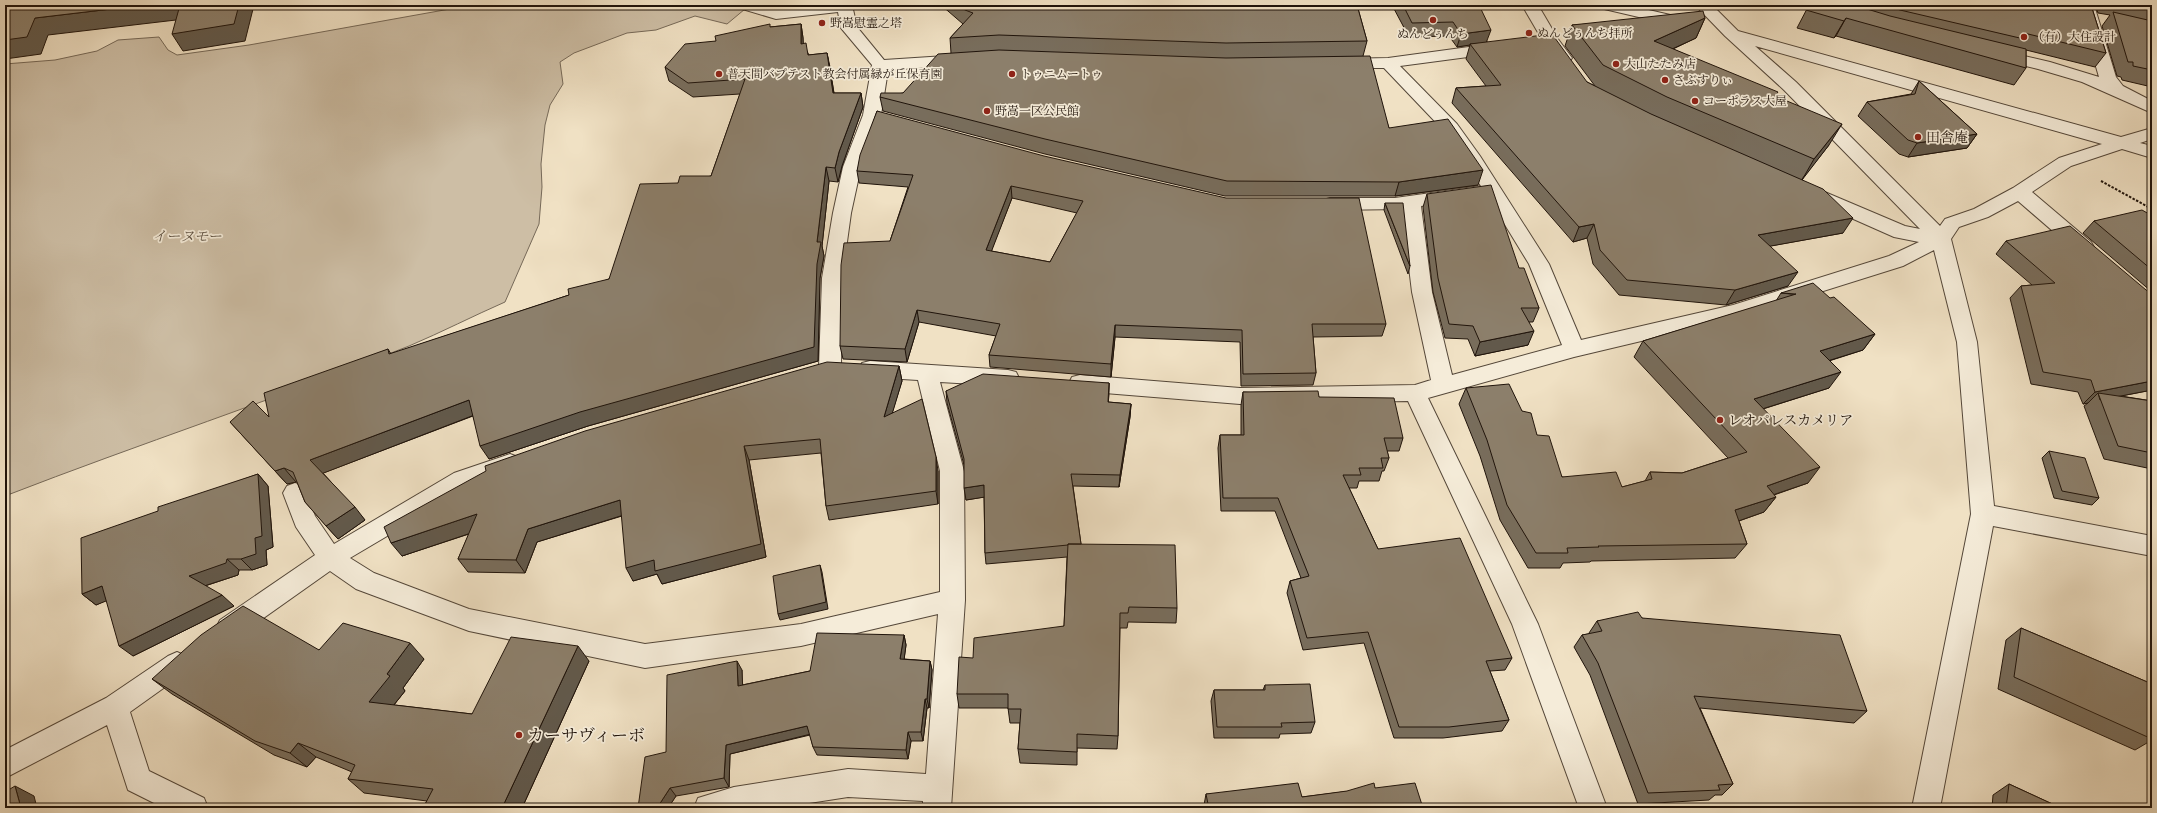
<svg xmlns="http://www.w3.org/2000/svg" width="2157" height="813" viewBox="0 0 2157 813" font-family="'IM FELL Great Primer','Noto Serif JP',serif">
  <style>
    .green { fill: #cdbea5; stroke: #766958 }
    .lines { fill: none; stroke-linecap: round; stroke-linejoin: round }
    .minor-casing { stroke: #544739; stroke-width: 2 }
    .path { stroke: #20140b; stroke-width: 2; stroke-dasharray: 2.5 1.5; stroke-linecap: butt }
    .minor { fill: #f5ecd9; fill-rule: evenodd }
    .wall { fill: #786d5c; stroke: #20140b; fill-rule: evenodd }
    .shaded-wall { fill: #62594b; stroke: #20140b }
    .building { fill: #8c7f6b; stroke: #20140b; fill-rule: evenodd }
    .poi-dot { fill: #8f2418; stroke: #f5ecd9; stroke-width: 1.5 }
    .labels { text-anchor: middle; stroke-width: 3.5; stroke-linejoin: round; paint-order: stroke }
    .far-poi-label { font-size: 12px; fill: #20140b; stroke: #f5ecd9; text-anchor: start }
    .poi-label { font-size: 14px; fill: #20140b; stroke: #f5ecd9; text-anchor: start }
    .park-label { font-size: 14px; font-style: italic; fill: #5d5041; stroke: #f5ecd9 }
    .near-poi-label { font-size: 17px; fill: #20140b; stroke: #f5ecd9; text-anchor: start }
  </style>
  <rect width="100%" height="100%" fill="#f0e1c4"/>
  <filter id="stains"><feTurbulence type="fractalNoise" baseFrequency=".005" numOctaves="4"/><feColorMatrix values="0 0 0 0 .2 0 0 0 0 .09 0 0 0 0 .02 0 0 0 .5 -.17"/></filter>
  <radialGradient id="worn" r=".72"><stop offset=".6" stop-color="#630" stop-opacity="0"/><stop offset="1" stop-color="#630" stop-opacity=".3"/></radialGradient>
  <path class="green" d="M472 5H730L745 9 727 24 695 16 656 30 627 33 574 53 560 62 563 84 550 105 545 125 541 164 542 187 539 224 505 302C473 316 442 332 409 346 276 399 139 444 5 496V64L55 60 97 51 118 40 159 37 168 50 177 55 249 45Z"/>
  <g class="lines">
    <defs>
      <path id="minor" d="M737 5H762L777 9 818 5H852L857 27 884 60 961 55 967 56 969 60 967 64 961 65 888 70 881 115 861 167 851 213 842 278 841 367 838 373 830 375 822 373 819 367 822 278 833 213 843 167 863 115 872 65 841 28 838 12 776 19 739 8Z
        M1522 5H1538L1558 39 1572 58 1570 61H1558L1543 41Z
        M1598 5H1627L1692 20 1694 23 1692 26 1686 28 1600 8Z
        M1695 5H1712L1738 31 2121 137 2152 128V139L2140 143 2152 146V158L2122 149 2071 166 2032 192 2091 242 2094 247 2091 252 2084 254 2077 252 2018 201 1988 217 1959 227 1951 239 1977 342 1994 506 2152 536V556L1993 526 1940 808H1912L1971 514 1957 342 1934 250 1903 266 1734 319 1574 357 1428 398 1538 624 1607 808H1579L1512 624 1408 401 1240 404 1080 391 1072 389 1069 383 1072 377 1080 375 1240 388 1415 385 1431 380 1412 292 1402 209 1330 210 1323 208 1321 204 1323 200 1330 198H1395L1481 186 1445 132 1384 68H1335L1333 64 1335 60 1341 59 1388 58 1498 43 1504 45 1506 48 1504 51 1498 53 1400 66 1457 124 1480 156 1549 264 1581 340 1733 305 1889 256 1919 242 1894 237 1806 198 1804 194 1806 190 1813 188 1820 190 1905 226 1920 229 1784 90 1725 36ZM1755 46 2102 144 2059 158 2013 188 1974 209 1945 219 1940 226 1796 82ZM1488 197 1529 264 1562 345 1452 375 1432 292 1421 206Z
        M2078 5H2094L2116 77 2123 86 2152 101V113L2082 82 2038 69 1992 58 1990 55 1992 52 1998 50 2050 62 2099 77Z
        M870 361 1008 370 1016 372 1019 378 1016 384 1008 386 940 382 964 471 965 600 951 808H923V801L848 797 777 808H694L698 798 734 787 848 769 926 774 938 614 801 646 645 668 469 631 356 589 330 571 238 636 229 639 220 636 216 628 220 620 315 555 296 527 283 493 287 486 295 483 303 486 315 516 334 544 454 473 510 454 518 457 521 463 518 469 470 487 350 558 374 573 469 609 645 644 801 624 940 592V471L918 380 870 377 862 375 859 369 862 363Z
        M177 652 186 656 190 664 186 672 130 712 149 771 204 798 208 808H164L128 790 107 725 5 778V750L106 698 168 656Z"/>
    </defs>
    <use href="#minor" class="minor-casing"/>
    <path class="path" d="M2101 181 2152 209"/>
    <use href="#minor" class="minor"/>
  </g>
  <path class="wall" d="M941 5H1357L1367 41 1363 56 1389 128 1478 185 1395 196H1225L1045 154 883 111 880 97 903 93 951 53 950 38 963 24Z
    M1392 5H1479L1487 42 1587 82 1595 86 1565 46 1572 25 1705 18 1696 38 1673 49 1776 96 1829 145 1802 179 1843 233 1770 246 1788 286 1726 305 1619 295 1593 264 1587 238 1573 242 1452 103 1456 88 1486 86 1466 59 1470 45 1457 47 1449 36 1409 37Z
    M1809 5H2091L2106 53 2095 67 2026 50V68L2014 85 1836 36 1834 38 1797 28Z
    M2095 5H2152V87L2122 80 2121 77 2117 76 2102 26 2110 15 2098 13Z
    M801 24 803 38V44L809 55 827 53 834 93H861L863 107 842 166 838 182 829 181 822 246 824 256 820 278 818 361 588 426 489 459 473 416 323 473 365 520 338 539 305 502 297 482H296L287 484 230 422 269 417 388 349 391 354 569 295 609 279 678 183 711 176 740 94 693 97 669 81 665 67 716 41 770 27Z
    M1919 81 1977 134 1967 148 1908 157 1899 154 1858 116 1867 102 1911 94Z
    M877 111 1386 324 1382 336 1313 337 1316 373 1313 385 1241 386 1240 342 1115 337 1111 377 990 367 989 355 996 336 919 322 907 362 843 359 840 346 890 241 908 187 859 183 857 171ZM1012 198 1077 213 1050 262 991 251Z
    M1427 194 1519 268 1539 308 1533 322H1529L1528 345 1475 356 1468 339 1445 338 1433 292 1423 207Z
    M1385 203 1410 266 1408 274 1384 210Z
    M2152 213V292L2083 233 2094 221 2149 214Z
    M2006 241 2152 295V390L2121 396 2152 401V469L2104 459 2084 406 2088 403 2083 404 2078 392 2031 384 2010 298 2021 286 2032 285 1996 254Z
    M1781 293 1830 298 1875 334 1863 350 1829 361V388L1763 409 1808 483 1774 495 1776 497 1764 512 1739 521 1747 544 1735 558 1591 561 1590 562 1563 563 1560 568H1528L1500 520 1480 456 1459 404 1466 388 1522 411 1562 477 1622 487 1645 481 1650 472 1682 473 1728 458 1634 357 1643 341 1776 301Z
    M899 366 902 381 892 413 938 471V504L829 520 826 506 821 453 749 460 766 557 662 584 657 574 633 581 622 516 537 542 525 573 468 572 458 559 469 534 402 556Z
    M1109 383 1108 402 1131 404 1130 417 1119 487 1073 486 1081 544 1177 608 1176 623 1128 622 1127 628H1120L1118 736 1117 749 1077 748V765L1020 763 1018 749 1020 723H1010L1008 708H959L957 694 973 658 1064 626 1067 557 986 564 985 553 984 497 966 500 964 465 947 403 946 391Z
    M1243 392 1319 397 1403 438 1399 451H1387L1389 458 1384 471H1382L1379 481H1359L1357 488H1349L1378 549 1512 658 1505 670 1490 671 1509 720 1502 731 1443 738H1394L1364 643 1303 650 1287 593 1290 581 1301 578 1275 511H1221L1218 448 1220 435H1241V405Z
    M2049 451 2099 498 2092 505 2054 498 2042 458Z
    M258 474 268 486 273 547 266 550 267 565 252 570H239L238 575 205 586 234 606 133 656 107 600 96 605 82 594 158 511Z
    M1642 618 1867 711 1854 723 1700 708 1733 784 1722 795H1715L1709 800 1638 804 1590 675 1574 647 1582 635 1589 634V633L1597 621Z
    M2021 628 2152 684V740L2135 750 1998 689 2006 640Z
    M904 635 906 645 904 659 930 661 932 670 929 708H927L923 741H911L908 759 817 755 813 747 810 735 730 754 729 787 676 796 668 808H638L666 752 742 670V685L810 671Z
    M319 650 424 659 403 688 405 691 394 705 472 714 589 661 522 808H423L427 801 364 793 348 779 352 772 316 757 307 767 274 755 172 694 152 679Z
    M1265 685 1315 722 1311 733 1280 734 1279 738H1214L1211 701 1214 690H1263Z
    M2009 784 2061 808H1992L1993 795Z
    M1375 788 1423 808H1198L1199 805H1204L1206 794 1302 797Z"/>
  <path class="shaded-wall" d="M145 5H184L193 18 48 35 41 54 5 59V40L35 18Z
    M239 5H254L245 41 183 51 172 34Z
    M1705 18 1696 38 1646 61 1654 41Z
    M1846 18 1836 36 1834 38 1844 21Z
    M801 24 803 38 804 58 801 44Z
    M1491 30 1486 43 1470 44V45L1457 47 1461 34Z
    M827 53 830 67 836 107 833 93Z
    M861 93 863 107 842 166 838 182 835 168 839 152Z
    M1842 124 1829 145 1802 180 1814 159Z
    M1977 134 1967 148 1908 157 1917 143Z
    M826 167 829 181 822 246 824 256 820 278 818 361 588 426 489 459 480 446 817 242Z
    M1483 170 1478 185 1395 196 1399 182Z
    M1011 186 1012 198 987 263 986 250Z
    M1853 218 1843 233 1749 250 1758 235Z
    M1594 224 1587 238 1573 242 1579 227Z
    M1798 272 1788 286 1726 305 1735 290Z
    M917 310 919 322 907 362 905 349Z
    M1115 325V337L1111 377V364Z
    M1534 331 1528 345 1475 356 1480 342Z
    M1875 334 1863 350 1808 367 1820 351Z
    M899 366 902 381 887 431 884 417Z
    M1841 372 1829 388 1743 415 1754 399Z
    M2152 381V390L2100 400 2098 393 2088 403 2083 404 2095 392Z
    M1109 383V395L1107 414 1108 402Z
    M469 400 477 414 321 474 310 460Z
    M1131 404 1130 417 1119 487 1120 475Z
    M744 446 749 460 766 557 662 584 657 574 633 581 626 568Z
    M936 457 938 471V504L936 491Z
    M1820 467 1808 483 1755 501 1767 486Z
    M284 468 296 482 287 484 275 471Z
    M258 474 268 486 273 547 266 550 267 565 252 570 241 559Z
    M984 485 985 497 966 500 964 488Z
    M1776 497 1764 512 1724 526 1735 510Z
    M620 500 627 514 537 542 525 573 516 560 528 529Z
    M355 507 365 520 338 539 326 526Z
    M477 514 486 528 402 556 391 543Z
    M227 559 239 570 238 575 201 587 189 576Z
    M820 565 822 572 828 609 780 620 778 614Z
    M102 586 116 597 96 605 82 594Z
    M222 595 234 606 133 656 119 646Z
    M904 635 906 645 903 668 900 659Z
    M410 643 424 659 403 688 405 691 384 717 369 702 387 674Z
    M578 646 589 661 522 808H502Z
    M737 661 742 670 743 695 738 686Z
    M930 661 932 670 929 708 927 699Z
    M925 699 927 708 923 741 921 732Z
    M807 726 811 734 730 754 729 787 724 778 726 745Z
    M908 732 911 741 908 759 906 750Z
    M298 743 316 757 307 767 290 753Z
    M15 786 34 796 37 808H21Z
    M670 788 676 796 668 808H657Z"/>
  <path class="building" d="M5 5H145L35 18 27 37 5 40Z
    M180 5H239L234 24 172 34Z
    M958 5H1357L1367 41 1226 43 999 35 950 38 973 13 965 10Z
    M1403 5H1479L1491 30 1461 34 1453 22 1412 23Z
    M1809 5H1854L1890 16 2026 49V68L1846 18 1844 21 1806 10Z
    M1885 5H2091L2106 53 2024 33V39L1900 10Z
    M2137 5H2152V8Z
    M1703 11 1705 18 1654 41 1778 92 1775 96 1842 124 1814 159 1667 97 1603 65 1572 25Z
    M2113 12 2152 21V70L2133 66V62H2128Z
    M770 24V27L801 24V44L806 43 808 55 827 53 833 93H861L839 152 835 168 826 167 817 242H821L817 264 814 347 580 412 480 446 469 400 310 460 355 507 326 526 305 502 293 472 284 468 275 471 230 422 253 401 269 417 264 393 388 349 389 354 569 295 568 289 609 279 640 184 678 183 680 176H711L745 79 688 83 665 67 685 44 716 41 715 36Z
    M1552 34 1587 82 1651 114 1823 189 1853 218 1758 235 1798 272 1735 290 1627 280 1600 250 1594 224 1579 227 1456 88 1501 85 1470 44Z
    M999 50 1226 58 1370 56 1389 128 1448 119 1483 170 1399 182 1227 181 1045 139 880 97 881 93H903L938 54Z
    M1919 81 1977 134 1917 143 1908 140 1867 102 1915 94Z
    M877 111 1044 156 1226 198H1359L1386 324H1312L1316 373 1243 374 1242 330 1115 325 1111 364 989 355 1000 324 917 310 905 349 840 346 841 265 844 243 890 241 913 175 857 171 860 155ZM1011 186 1083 201 1050 262 986 250Z
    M1491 185 1519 268H1524L1539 308H1521L1534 331 1480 342 1473 326 1449 324 1438 278 1427 194Z
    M1385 203H1403L1410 266Z
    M2142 210 2149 214 2152 213V270L2094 221Z
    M2070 226 2152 295V381L2095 392 2091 380 2043 372 2021 286 2055 283 2006 241Z
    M1813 283 1830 298 1834 297 1875 334 1820 351 1841 372 1754 399 1820 467 1767 486 1776 497 1735 510 1747 544 1598 546 1599 547 1567 548 1568 553H1536L1507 505 1487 440 1466 388 1509 384 1522 411 1531 413 1537 435 1549 436 1562 477 1616 472 1622 487 1652 479 1650 472 1682 473 1747 452 1643 341 1796 294 1781 293Z
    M827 362 899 366 884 417 922 399 936 457V491L826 506 820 439 744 446 761 544 655 571 654 560 626 568 620 500 528 529 516 560 458 559 477 514 391 543 384 527 486 471 485 466 585 431Z
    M983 374 1109 383 1108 402 1131 404 1120 475 1071 474 1081 544H1068V545L985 553 984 485 964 488V459L946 391Z
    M1318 391 1319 397 1394 398 1403 438H1384L1389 458H1381L1383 468H1359L1361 475H1343L1378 549 1460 538 1512 658 1486 661 1509 720 1449 727H1399L1368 632 1307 638 1290 581 1309 576 1278 498H1223L1220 435H1244L1243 392Z
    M2098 393 2152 401V453L2118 446Z
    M2049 451 2085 458 2099 498 2062 491Z
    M258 474 262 536 255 538 256 554 241 559H227L226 563 189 576 222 595 119 646 102 586 82 594 81 538 158 511V507Z
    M1068 544 1175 545 1177 608 1129 607 1128 613H1120L1118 736 1077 734V752L1018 749 1021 709H1008V694H957L959 657 973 658 974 638 1064 626Z
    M820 565 826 602 778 614 773 576Z
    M243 606 319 650 343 623 410 643 387 674 390 676 369 702 472 714 511 637 578 646 502 808H423L433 789 348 779 355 765 298 743 290 753 255 741 152 679 201 635Z
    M1638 612 1642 618 1840 635 1867 711 1694 696 1733 784 1718 785 1720 790 1648 793 1598 663 1582 635 1602 631 1597 621Z
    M2021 628 2152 684V739L2014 677Z
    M817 633 904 635 900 659 930 661 927 699H925L921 732H908L906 750 813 747 807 726 726 745 724 778 670 788 657 808H638L645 757 666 752 667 675 737 661 738 686 810 671Z
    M1310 684 1315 722 1281 723 1282 727H1217L1214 690H1265V685Z
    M1298 783 1302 797 1347 791 1374 783 1375 788 1415 783 1423 808H1199V805L1208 804 1206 794Z
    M2009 784 2061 808H2006Z
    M15 786 21 808H5V792Z"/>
  <g class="poi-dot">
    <circle cx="1433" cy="20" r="4"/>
    <circle cx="822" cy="23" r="4"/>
    <circle cx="1529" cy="33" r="4"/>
    <circle cx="2024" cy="37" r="4"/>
    <circle cx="1616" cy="64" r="4"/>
    <circle cx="719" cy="74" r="4"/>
    <circle cx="1012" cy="74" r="4"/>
    <circle cx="1665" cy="80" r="4"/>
    <circle cx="1695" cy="101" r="4"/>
    <circle cx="987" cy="111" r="4"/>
    <circle cx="1918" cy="137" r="4"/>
    <circle cx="1720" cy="420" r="4"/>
    <circle cx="519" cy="735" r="4"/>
  </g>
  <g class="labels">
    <g class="far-poi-label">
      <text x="830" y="27">野嵩慰霊之塔</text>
      <text x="1537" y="37">ぬんどぅんち拝所</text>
      <text x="1433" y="38" text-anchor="middle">ぬんどぅんち</text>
      <text x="2032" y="41">（有）大住設計</text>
      <text x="1624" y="68">大山たたみ店</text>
      <text x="727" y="78">普天間バプテスト教会付属緑が丘保育園</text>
      <text x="1020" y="78">トゥニムートゥ</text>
      <text x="1673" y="84">さぶすりぃ</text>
      <text x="1703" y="105">コーポラス大屋</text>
      <text x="995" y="115">野嵩一区公民館</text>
    </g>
    <g class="poi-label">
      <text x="1926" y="142">田舎庵</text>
      <text x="1728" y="425">レオパレスカメリア</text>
    </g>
    <g class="park-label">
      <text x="187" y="241">イーヌモー</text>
    </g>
    <g class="near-poi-label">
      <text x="527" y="741">カーサヴィーボ</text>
    </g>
  </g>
  <rect width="2157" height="813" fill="none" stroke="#f0e1c4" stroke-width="20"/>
  <rect x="6" y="6" width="2145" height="801" fill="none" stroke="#20140b" stroke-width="2"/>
  <rect x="10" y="10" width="2137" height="793" fill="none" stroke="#20140b"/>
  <rect width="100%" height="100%" filter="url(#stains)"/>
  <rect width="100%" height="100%" fill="url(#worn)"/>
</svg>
